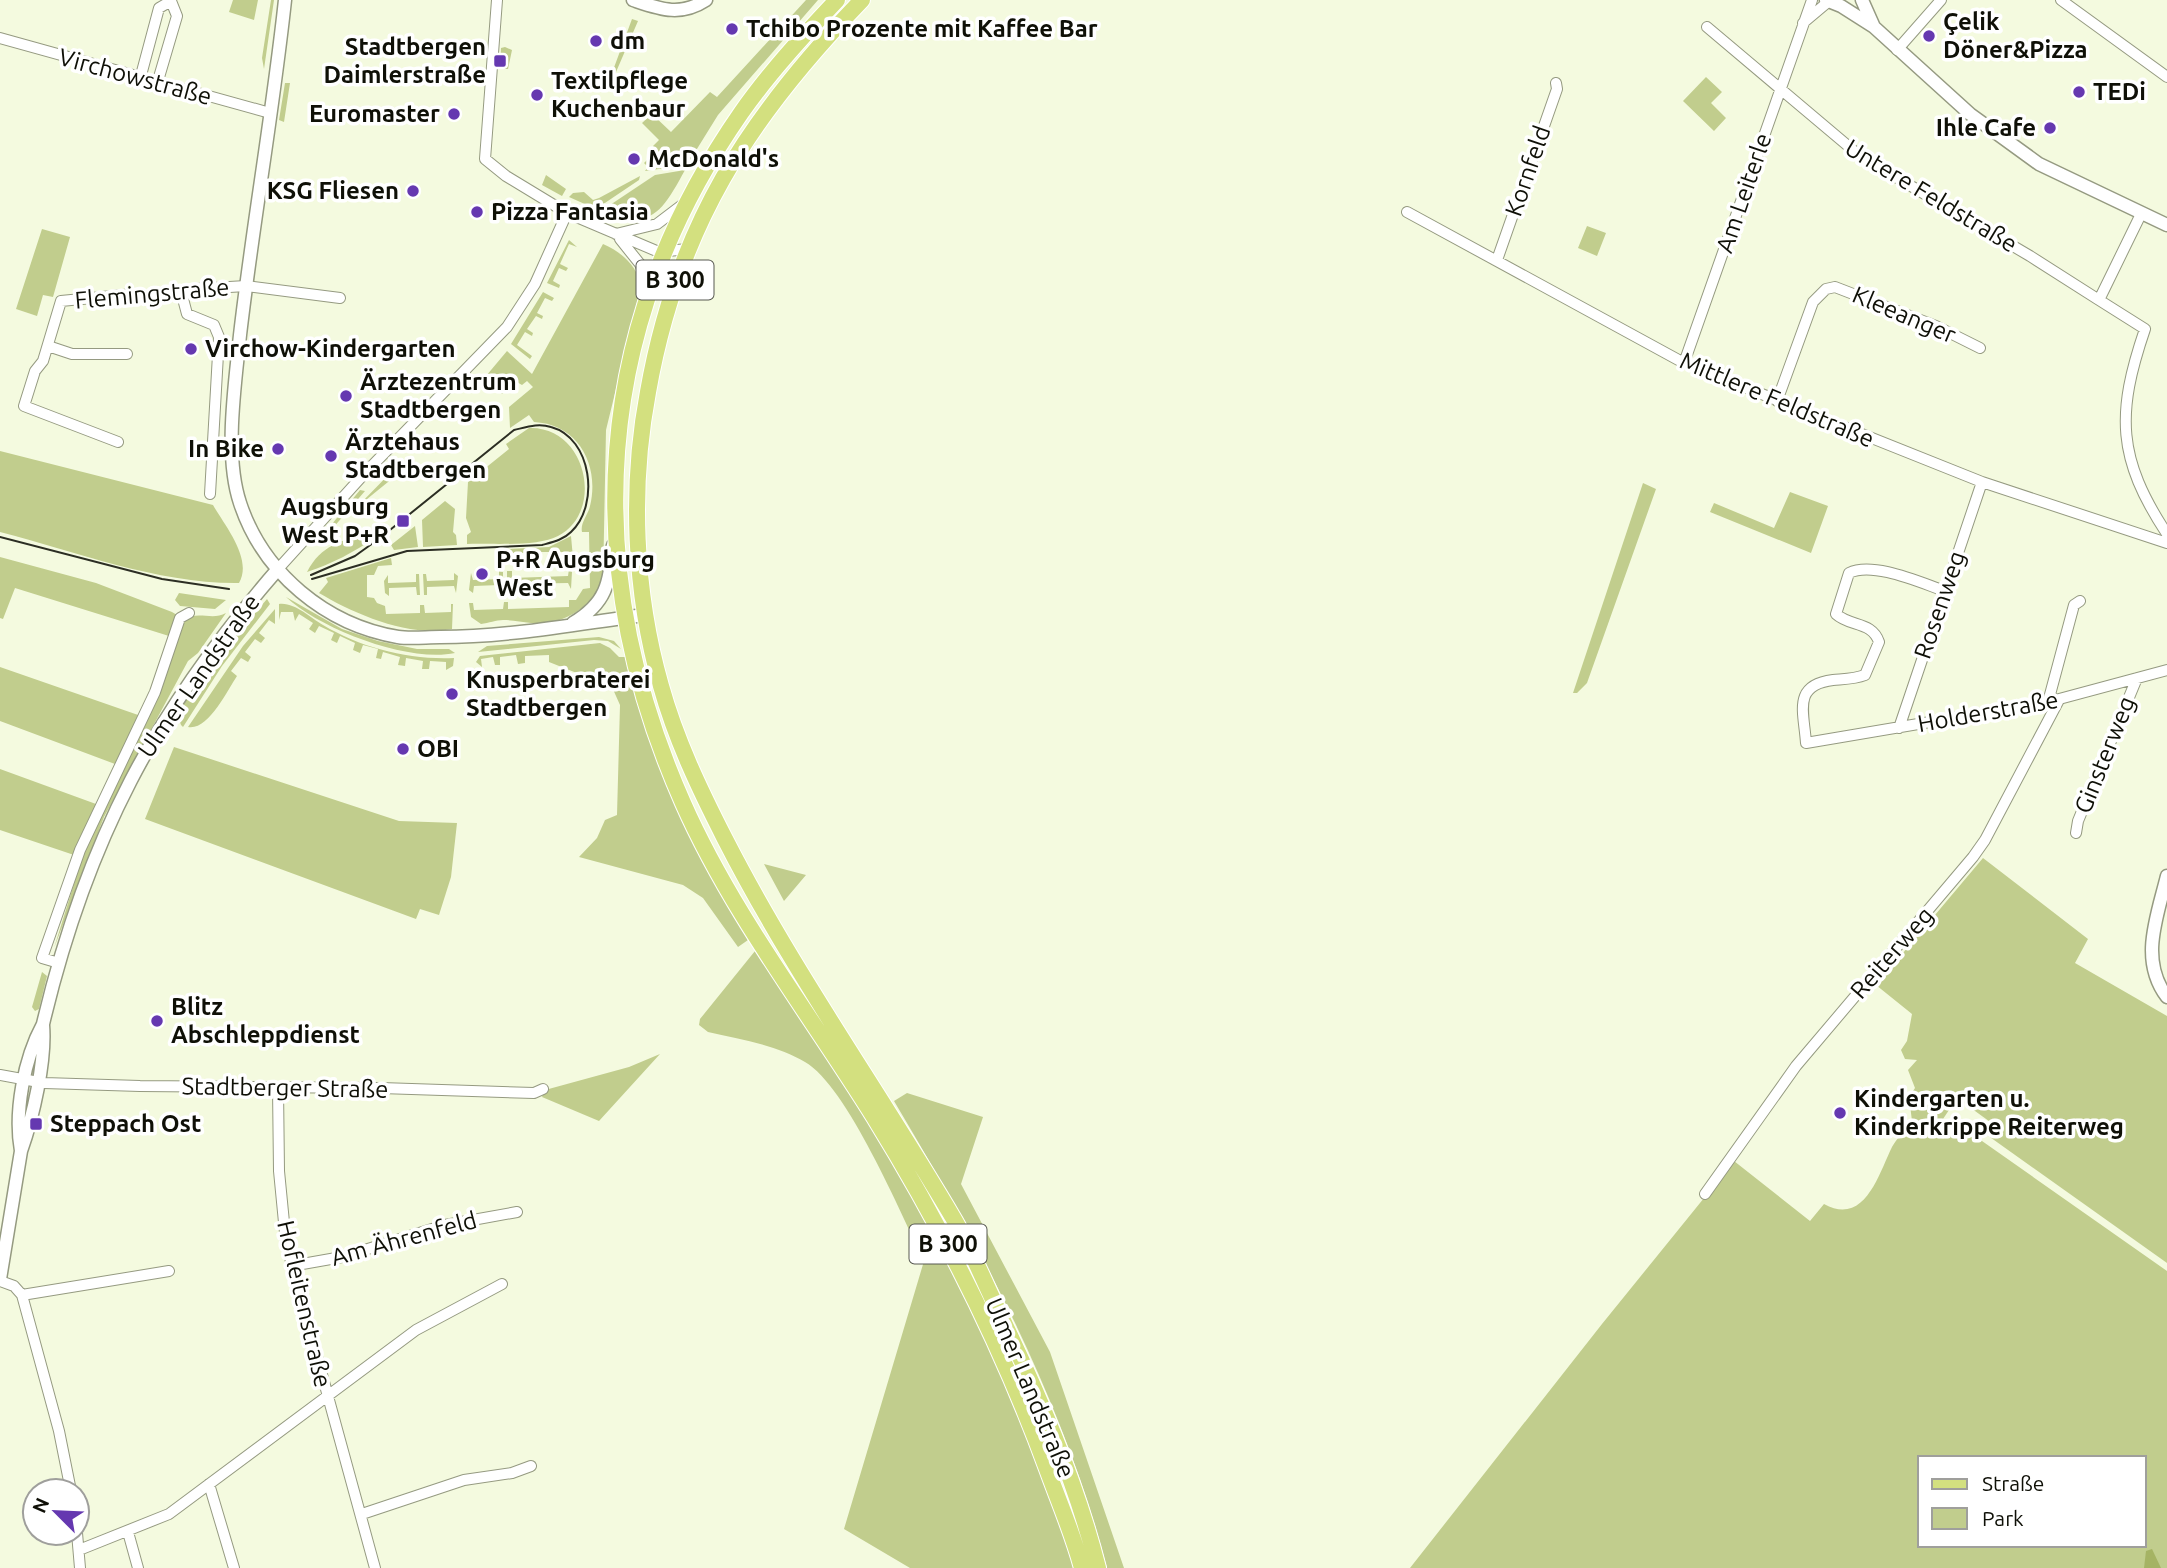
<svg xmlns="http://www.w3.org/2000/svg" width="2167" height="1568" viewBox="0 0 2167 1568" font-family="Ubuntu,sans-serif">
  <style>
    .green { fill: #c1cd8d; fill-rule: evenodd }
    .water { fill: #a5b364 }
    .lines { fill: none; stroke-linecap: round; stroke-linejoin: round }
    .minor-casing { stroke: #959a81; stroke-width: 12 }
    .tertiary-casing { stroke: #959a81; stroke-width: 15 }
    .primary-casing { stroke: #fff; stroke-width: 18 }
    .minor { stroke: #fff; stroke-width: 10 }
    .tertiary { stroke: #fff; stroke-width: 12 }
    .primary { stroke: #d3e07f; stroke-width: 16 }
    .tram { stroke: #2c2e23; stroke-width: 2 }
    .poi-dot { fill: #6538b0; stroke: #fff; stroke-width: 2.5 }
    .labels { text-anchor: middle; stroke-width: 7; stroke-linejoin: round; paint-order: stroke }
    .shield { fill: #fff; stroke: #575851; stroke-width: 2 }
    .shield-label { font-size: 23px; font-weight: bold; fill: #0f1007 }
    .poi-label { font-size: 24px; font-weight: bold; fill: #0f1007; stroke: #fff; text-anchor: start }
    .street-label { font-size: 24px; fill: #0f1007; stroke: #fff }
  </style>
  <rect width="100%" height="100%" fill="#f4fadf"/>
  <path class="green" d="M233 0H258L254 20 229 12Z
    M271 0H274L264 69 262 58Z
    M806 0H818L718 115 687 165 645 171 648 167 644 163 656 151 653 146 659 140 642 123 652 114 671 132 710 92 717 97Z
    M632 19 638 21 613 79 620 82 609 81Z
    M505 47 512 50 508 69H500L501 48Z
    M1706 77 1722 92 1711 103 1726 118 1714 131 1683 101Z
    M285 83H290L284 122 279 120Z
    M685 170C662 212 651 232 601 211L655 175Z
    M546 175 566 189 562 196 542 185Z
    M640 176 639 180 596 209 569 197 573 193 584 192 593 200 599 198Z
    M1587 226 1606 233 1597 256 1578 248Z
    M42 229 70 237 53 297 43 295 37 316 16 309Z
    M569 240 577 247 569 244 560 264 568 268 566 271 559 268 553 281 560 285 559 288 547 283Z
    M603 244C622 252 638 267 641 286L606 430 603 582C589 609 562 626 531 623 521 622 512 620 503 620 496 620 489 623 481 624L471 617 469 603H473L474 610 503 609 504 602H508V609L569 607V600H576L583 589 590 588 589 532H582C580 523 588 515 590 506 600 465 578 424 534 422L529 415 510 428 509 407 533 387 527 381 522 385 515 381 502 394 486 376 507 351 532 374Z
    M543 292 554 298 552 301 545 298 537 313 543 316 542 319 536 316 527 329 533 333 532 336 525 332 517 345 532 356 530 359 511 344Z
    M529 428C587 426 605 512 558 536 538 547 491 543 467 544V535L471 532 466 518 468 482 509 449 506 444Z
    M0 451 213 505C225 526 253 559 239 583 159 584 77 552 0 532Z
    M400 463 404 469 356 508 357 507Z
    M1643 483 1656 489 1587 683 1577 693H1573Z
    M360 490 365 491 332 529 327 530Z
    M1790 492 1828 506 1811 553 1710 512 1714 503 1774 528Z
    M445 501 455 509 453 532 456 535 457 545 423 547 422 520Z
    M415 526 418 547 394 550 391 545Z
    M370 531 376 537C354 552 332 564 307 572 322 544 339 543 370 531Z
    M571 536 573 558 568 559V552H541V559L537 560 536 553H511V561H506L507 549 549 547Z
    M0 557 96 583 172 612 177 615 169 636 15 588 3 619 0 618Z
    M391 558 392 565 378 566 374 575H367V597L374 598 377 603 385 606 386 614 420 613V605H424L425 613 451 612V604H453L452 629C410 638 354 614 319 593L328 582 326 578Z
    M569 569 572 572 571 589 568 583 512 584V592L507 591V571H512V578L568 576Z
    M499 571 503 572V592H500L499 585 474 586 473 593 469 590 471 573 473 580 499 579Z
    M454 573 458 576 456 593 454 586 427 587V595H424L423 574H426L427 581 454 580Z
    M416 574H419L420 595H417L416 587 389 588V596L385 593 384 581 388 575V583L416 582Z
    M179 593 226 600 215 609 180 606 175 600Z
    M286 597 342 629 378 641 417 649H449L455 653C408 663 320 629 286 597Z
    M267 599 270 604 222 666 183 727 181 725 176 711 190 690Z
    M279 604C295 602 310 618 323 625 362 648 408 660 454 658L453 666 446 670V662L430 661 429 669H422L423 661 406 658 405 666 398 665 400 657 383 652 381 659 376 658 378 649 363 645 360 653 353 650 355 643 340 636 337 643 331 640 334 633 319 626 315 633 309 629 313 623 299 614 295 621 293 612H281L279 620Z
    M275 609V624L269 620 259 633 265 638 261 643 255 639 245 652 251 657 248 662 241 658 231 671 237 676C227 691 208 731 188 727L243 646Z
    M226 613 198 653 188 661 104 817 54 948 84 852 154 706 185 620C197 610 212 621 226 613Z
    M599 637 614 641 621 649 608 641 594 640 478 652 487 646Z
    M600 643 610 648 619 657H625C649 759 697 849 748 940L738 947 703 898 683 885 579 857 597 838 605 820 617 815 620 705 612 687 549 662V655L525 656V663L518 664 516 655 500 657V665H495L493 657 481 659 482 667 476 662 480 656Z
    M0 667 141 716 115 764 0 721Z
    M174 747 399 821 457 823 451 877 439 915 420 909 416 919 145 819Z
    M0 769 96 804 74 855 0 830Z
    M1983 858 2088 939 2075 963 2167 1016V1263L1987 1135 1993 1124 1957 1098 1941 1122 1982 1141 2167 1271V1568H1410L1602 1324 1734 1161 1810 1221 1824 1204C1865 1227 1879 1173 1892 1147 1897 1138 1905 1130 1912 1121L1909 1097 1915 1088 1908 1070 1917 1060 1905 1059 1901 1050 1907 1041 1912 1014 1876 985ZM1920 1458H2144V1545H1920Z
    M764 864 806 875 784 901Z
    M755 951 826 1054 901 1174 942 1247 1028 1432 1076 1568H910L844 1529 924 1261C901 1214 847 1086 805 1062 777 1045 739 1039 708 1032L699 1025 700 1019Z
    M42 972 47 976 39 1009 35 1011 32 1007Z
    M660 1054 599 1121 542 1097 545 1090 629 1067Z
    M907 1093 983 1117 961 1184 1050 1352 1124 1568H1107C1064 1402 981 1247 894 1101Z"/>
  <path class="water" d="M2152 1549 2161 1568H2144L2146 1551Z"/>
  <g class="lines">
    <defs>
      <path id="minor" d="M497 0 485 159 506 176 567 213 659 252 687 249
        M2061 0 2167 77
        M1803 23 1828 2
        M1707 27 1860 156 2030 256 2099 300 2141 214
        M0 38 270 113
        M1897 50 1941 0
        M140 79 159 8 171 1 177 16 157 84
        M1407 212 1684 363 1982 482 2167 543
        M616 234 657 224 686 202
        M620 239 640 264 650 288
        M1497 260 1557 89 1556 83
        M182 295 187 314 214 325 219 337 210 494
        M2099 300 2145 329C2116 414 2117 458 2167 534
        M48 346 72 354H127
        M1684 363 1812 0
        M1777 401 1813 302 1826 289 1835 287 1936 326 1980 348
        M118 442 24 406 35 371 43 361 61 301 133 294 149 297 182 295 196 289 246 286 340 298
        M278 569 365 473 507 327 535 284 567 213
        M1945 591C1921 583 1873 561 1849 573L1836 614C1850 627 1872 621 1879 642L1865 675C1855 679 1844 679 1833 680 1792 685 1804 712 1806 743L2048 702 2167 670
        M2048 702 2074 605 2080 601
        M1899 728 1982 482
        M2076 833 2078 821 2137 678
        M59 963 42 958 80 850 155 692 180 618 189 613
        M0 1075 44 1083 140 1086 381 1088 534 1093 543 1089
        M278 1088 279 1171 286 1243 375 1568
        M1705 1194 1796 1066 1973 857 1985 840 2059 700
        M291 1266 342 1257 445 1225 517 1212
        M0 1281 14 1286 22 1295 59 1431 71 1491
        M22 1295 169 1271
        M209 1484 234 1568
        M362 1514 464 1480 512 1473 531 1466
        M128 1532 138 1568
        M77 1533 80 1568
        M79 1550 169 1514 416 1330 502 1284"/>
      <path id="tertiary" d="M285 0C273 112 253 223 240 335 235 385 224 455 240 503 263 573 326 625 398 637 411 639 426 637 440 637 509 637 576 624 644 615
        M633 0C660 9 680 17 706 0
        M1826 0 1841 6 1874 27 1970 114 2039 164 2167 225
        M1862 0 1874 27
        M573 623C608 602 609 582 613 545
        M2167 876C2157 917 2139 960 2167 997
        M21 1151C14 1112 24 1059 43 1024 86 842 155 710 278 569
        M0 1279 21 1151C33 1117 46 1061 43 1025"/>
      <path id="primary" d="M837 0C803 36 769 73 741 113 592 327 579 568 683 803 732 914 810 1014 874 1117 943 1229 1002 1346 1047 1469 1059 1502 1073 1534 1082 1568
        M862 0C747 119 677 227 648 392 630 487 634 592 661 686 676 740 700 790 725 839 793 972 880 1093 955 1221 971 1249 983 1279 997 1308 1037 1391 1075 1478 1098 1568"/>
    </defs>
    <use href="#minor" class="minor-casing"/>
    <use href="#tertiary" class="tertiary-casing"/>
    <use href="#primary" class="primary-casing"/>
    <use href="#minor" class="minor"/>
    <use href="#tertiary" class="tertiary"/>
    <use href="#primary" class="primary"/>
    <path class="tram" d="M0 537 162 579 229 589
      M311 575 355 556 380 538 514 430C527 427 538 423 551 427 592 438 600 505 571 532 563 540 553 542 542 545L407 551 312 579"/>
  </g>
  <g class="poi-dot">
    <circle cx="732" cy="29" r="7"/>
    <circle cx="1929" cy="36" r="7"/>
    <circle cx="596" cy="41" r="7"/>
    <rect x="493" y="54" width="14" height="14" rx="3.5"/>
    <circle cx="2079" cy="92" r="7"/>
    <circle cx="537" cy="95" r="7"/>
    <circle cx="454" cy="114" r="7"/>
    <circle cx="2050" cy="128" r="7"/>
    <circle cx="634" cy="159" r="7"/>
    <circle cx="413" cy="191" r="7"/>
    <circle cx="477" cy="212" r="7"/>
    <circle cx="191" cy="349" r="7"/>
    <circle cx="346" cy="396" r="7"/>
    <circle cx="278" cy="449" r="7"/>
    <circle cx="331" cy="456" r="7"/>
    <rect x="396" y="514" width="14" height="14" rx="3.5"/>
    <circle cx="482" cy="574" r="7"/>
    <circle cx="452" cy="694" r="7"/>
    <circle cx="403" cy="749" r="7"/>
    <circle cx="157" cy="1021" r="7"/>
    <circle cx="1840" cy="1113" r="7"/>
    <rect x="29" y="1117" width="14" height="14" rx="3.5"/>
  </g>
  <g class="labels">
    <g class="shield">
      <rect x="636.5" y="260.5" width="77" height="39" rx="5"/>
      <rect x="909.5" y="1224.5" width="77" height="39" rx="5"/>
    </g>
    <g class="shield-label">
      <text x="675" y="288">B 300</text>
      <text x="948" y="1252">B 300</text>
    </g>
    <g class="poi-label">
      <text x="1943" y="30">Çelik<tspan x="1943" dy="28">Döner&amp;Pizza</tspan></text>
      <text x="746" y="37">Tchibo Prozente mit Kaffee Bar</text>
      <text x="610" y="49">dm</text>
      <text x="486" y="55" text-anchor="end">Stadtbergen<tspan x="486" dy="28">Daimlerstraße</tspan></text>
      <text x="551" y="89">Textilpflege<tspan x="551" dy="28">Kuchenbaur</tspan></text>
      <text x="2093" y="100">TEDi</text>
      <text x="440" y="122" text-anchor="end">Euromaster</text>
      <text x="2036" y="136" text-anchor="end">Ihle Cafe</text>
      <text x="648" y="167">McDonald's</text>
      <text x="399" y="199" text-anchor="end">KSG Fliesen</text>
      <text x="491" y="220">Pizza Fantasia</text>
      <text x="205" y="357">Virchow-Kindergarten</text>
      <text x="360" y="390">Ärztezentrum<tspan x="360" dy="28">Stadtbergen</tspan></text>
      <text x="345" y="450">Ärztehaus<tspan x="345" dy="28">Stadtbergen</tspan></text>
      <text x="264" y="457" text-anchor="end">In Bike</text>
      <text x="389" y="515" text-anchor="end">Augsburg<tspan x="389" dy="28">West P+R</tspan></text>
      <text x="496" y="568">P+R Augsburg<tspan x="496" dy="28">West</tspan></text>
      <text x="466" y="688">Knusperbraterei<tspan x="466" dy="28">Stadtbergen</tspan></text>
      <text x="417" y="757">OBI</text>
      <text x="171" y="1015">Blitz<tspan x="171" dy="28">Abschleppdienst</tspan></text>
      <text x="1854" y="1107">Kindergarten u.<tspan x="1854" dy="28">Kinderkrippe Reiterweg</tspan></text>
      <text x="50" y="1132">Steppach Ost</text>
    </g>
    <g class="street-label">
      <text transform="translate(135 77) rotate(15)" y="8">Virchowstraße</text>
      <text transform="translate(1528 171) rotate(-71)" y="8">Kornfeld</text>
      <text transform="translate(1744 193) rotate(-71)" y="8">Am Leiterle</text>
      <text transform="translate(1931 196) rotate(31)" y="8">Untere Feldstraße</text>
      <text transform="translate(152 294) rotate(-5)" y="8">Flemingstraße</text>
      <text transform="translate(1904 315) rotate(23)" y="8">Kleeanger</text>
      <text transform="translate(1777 400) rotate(23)" y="8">Mittlere Feldstraße</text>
      <text transform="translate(1940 605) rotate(-71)" y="8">Rosenweg</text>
      <text transform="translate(199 676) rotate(-55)" y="8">Ulmer Landstraße</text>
      <text transform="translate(1988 712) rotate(-10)" y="8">Holderstraße</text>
      <text transform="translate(2105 755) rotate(-68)" y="8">Ginsterweg</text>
      <text transform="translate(1892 953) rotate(-49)" y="8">Reiterweg</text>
      <text transform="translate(285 1088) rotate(1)" y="8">Stadtberger Straße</text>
      <text transform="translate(404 1239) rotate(-15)" y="8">Am Ährenfeld</text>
      <text transform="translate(304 1304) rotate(77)" y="8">Hofleitenstraße</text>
      <text transform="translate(1030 1388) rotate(67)" y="8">Ulmer Landstraße</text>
    </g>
  </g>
  <rect x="1918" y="1456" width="228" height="91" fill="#ffffff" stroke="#9f9f9c" stroke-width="2"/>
  <rect x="1932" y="1479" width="35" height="10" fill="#d3e07f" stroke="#9f9f9c" stroke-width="2"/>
  <text x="1982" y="1491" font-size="21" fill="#0f1007">Straße</text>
  <rect x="1932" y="1508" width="35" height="21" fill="#c1cd8d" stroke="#9f9f9c" stroke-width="2"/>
  <text x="1982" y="1526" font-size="21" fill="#0f1007">Park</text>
  <g transform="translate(56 1512) rotate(294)"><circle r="33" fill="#ffffff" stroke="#9f9f9c" stroke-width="2"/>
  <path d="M0-5L12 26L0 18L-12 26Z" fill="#6538b0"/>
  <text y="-10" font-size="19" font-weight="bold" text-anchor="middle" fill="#0f1007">N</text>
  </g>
</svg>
